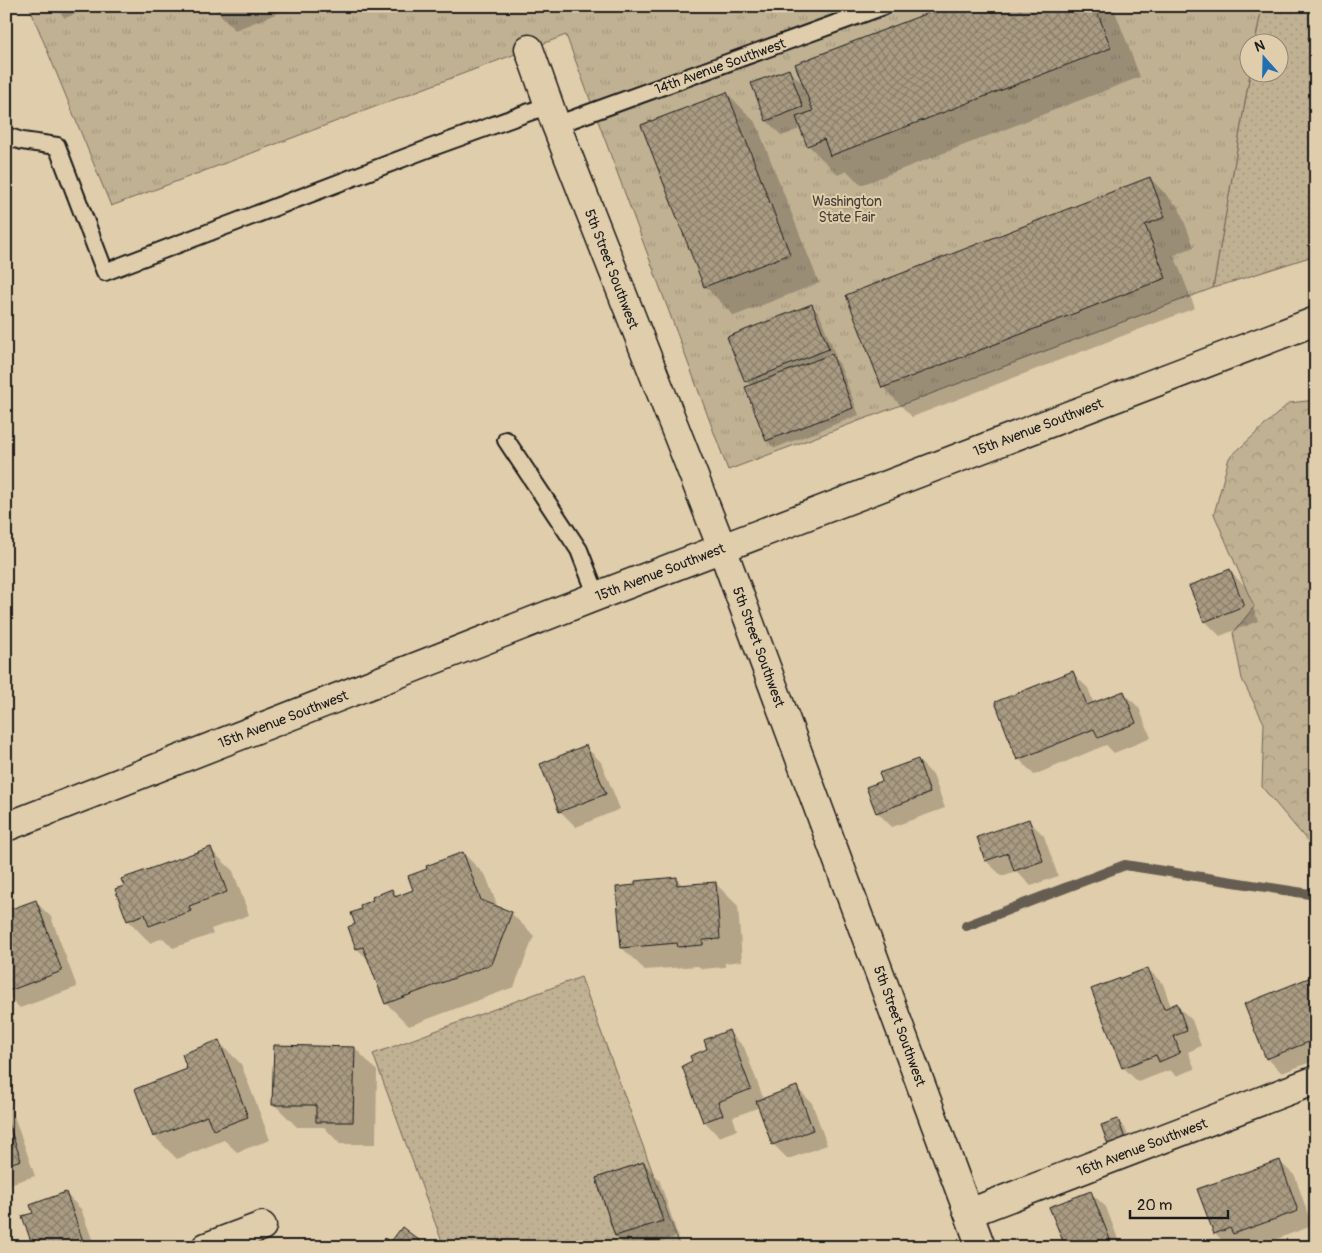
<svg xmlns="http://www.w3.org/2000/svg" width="1322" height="1253" viewBox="0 0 1322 1253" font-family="Pangolin,sans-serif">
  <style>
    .grass { fill: url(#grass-dots); stroke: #6e6658; fill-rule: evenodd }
    .forest { fill: url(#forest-crowns); stroke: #6e6658 }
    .park { fill: url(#park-tufts); stroke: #6e6658 }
    .shadow { fill: #0003 }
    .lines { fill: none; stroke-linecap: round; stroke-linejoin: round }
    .stream { stroke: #655d51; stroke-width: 10 }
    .building { fill: url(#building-cross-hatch); stroke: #1c1c1c }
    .lane-casing { stroke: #1c1c1c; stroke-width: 20 }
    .street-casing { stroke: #1c1c1c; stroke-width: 31 }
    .secondary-casing { stroke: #1c1c1c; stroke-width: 31 }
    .lane { stroke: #e0cdab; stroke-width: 16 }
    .street { stroke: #e0cdab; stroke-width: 28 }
    .secondary { stroke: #e0cdab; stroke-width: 28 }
    .labels { text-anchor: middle; stroke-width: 4; stroke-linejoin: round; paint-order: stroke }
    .street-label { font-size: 14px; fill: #1c1c1c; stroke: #e0cdab }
    .park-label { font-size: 14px; fill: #45413a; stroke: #e0cdab }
  </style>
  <defs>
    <pattern id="grass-dots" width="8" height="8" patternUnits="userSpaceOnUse" patternTransform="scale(1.25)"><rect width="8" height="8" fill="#c0b193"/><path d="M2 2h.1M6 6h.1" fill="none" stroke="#a4987e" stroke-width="1.8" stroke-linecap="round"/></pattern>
    <pattern id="forest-crowns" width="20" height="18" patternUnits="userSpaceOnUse" patternTransform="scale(1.25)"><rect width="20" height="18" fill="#c0b193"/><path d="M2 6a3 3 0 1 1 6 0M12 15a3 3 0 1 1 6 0" fill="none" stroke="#a4987e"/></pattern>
    <pattern id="park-tufts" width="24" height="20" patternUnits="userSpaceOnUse" patternTransform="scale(1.25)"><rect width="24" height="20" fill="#c0b193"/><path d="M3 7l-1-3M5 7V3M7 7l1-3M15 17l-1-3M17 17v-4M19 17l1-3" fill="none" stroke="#a4987e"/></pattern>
    <pattern id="building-cross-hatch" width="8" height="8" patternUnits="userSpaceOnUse" patternTransform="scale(1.25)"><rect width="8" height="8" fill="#aa9c83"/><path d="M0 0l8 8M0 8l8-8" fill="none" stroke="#8a7e6a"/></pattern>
  </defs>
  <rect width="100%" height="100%" fill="#e0cdab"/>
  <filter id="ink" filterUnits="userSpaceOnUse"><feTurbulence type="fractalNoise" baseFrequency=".02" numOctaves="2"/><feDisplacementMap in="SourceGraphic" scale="10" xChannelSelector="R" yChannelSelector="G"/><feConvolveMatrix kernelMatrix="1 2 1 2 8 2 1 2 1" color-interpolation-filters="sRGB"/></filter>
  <g filter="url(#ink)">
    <path class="grass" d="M1262 6H1316V255L1213 288 1250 73 1280 72V42H1255Z
      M581 977 680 1247H444L373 1054ZM644 1162 663 1220 615 1236 596 1178Z"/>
    <path class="forest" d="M1316 400V851L1262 787 1264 723 1242 679 1233 633 1254 607 1214 514 1229 458 1289 403Z"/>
    <path class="park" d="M29 6H1262L1255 42H1250V73L1213 288 728 470 566 35 111 206Z"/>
    <path class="shadow" d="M54 6H94L65 18Z
      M212 6H296L235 30Z
      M950 6H1113L1140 77 861 185 847 171 838 175 808 145 802 128 782 136 767 121 788 70 805 86Z
      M727 93 756 123 819 283 734 316 705 286Z
      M1150 178 1179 208 1194 247 1174 255 1195 308 912 417 883 387Z
      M811 306 819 313 836 357 834 358 839 363 859 415 775 448 767 441 747 388 751 386 746 381Z
      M1229 571 1245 586 1258 621 1220 636 1205 621Z
      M1072 673 1088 688 1094 704 1123 692 1139 708 1151 738 1114 753 1106 745 1034 775 1019 759Z
      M586 747 601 762 620 809 576 827 561 812 542 765Z
      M918 760 933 775 945 808 892 827 877 812 884 782Z
      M1028 820 1044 836 1058 876 1031 886 1016 871 1002 876 986 861 978 838Z
      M210 849 233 871 249 915 211 929 213 934 173 948 163 938 150 943 128 920Z
      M463 853 486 876 498 908 511 913 534 936 514 987 409 1026 386 1003 370 961 357 949V925L375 901 392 890 399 897 414 891Z
      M676 878 683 886 715 883 738 906 742 961 725 963V967L702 969 698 966 645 970 622 948 636 886Z
      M35 901 51 917 77 987 20 1008 6 994V912Z
      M1148 969 1163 984 1171 1007 1176 1005 1192 1020 1201 1046 1188 1052 1195 1069 1176 1076 1170 1070 1138 1082 1123 1067Z
      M1316 976V1060L1282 1073 1267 1058Z
      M729 1032 744 1047 764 1100 797 1088 812 1103 827 1145 788 1159 773 1144 760 1107 733 1117 737 1130 719 1137 704 1121 693 1062Z
      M218 1041 241 1064 270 1140 237 1152 224 1140 177 1159 154 1136 189 1069Z
      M355 1048 377 1071 376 1144H340L324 1127H297L274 1104Z
      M6 1093 35 1176 6 1185Z
      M1117 1120 1125 1128 1133 1151 1118 1156Z
      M1279 1161 1295 1176 1312 1226 1254 1247H1247L1244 1244 1228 1247 1215 1233Z
      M643 1163 659 1179 678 1236 645 1247H627L616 1236 597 1178Z
      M1090 1192 1106 1207 1121 1247H1058L1065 1242Z
      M66 1194 81 1209 95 1247H34L35 1214Z"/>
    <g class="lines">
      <path class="stream" d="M966 926 1125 865 1316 895"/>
    </g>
    <path class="building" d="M946 6H1095L1111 48 830 156 824 139 807 146 796 117 813 111 795 64Z
      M789 69 803 107 766 121 751 83Z
      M727 92 790 254 704 287 641 125Z
      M1150 177 1165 217 1145 225 1166 278 882 388 846 295Z
      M812 304 829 349 745 382 727 337Z
      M832 354 853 408 766 441 745 387Z
      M1230 569 1244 606 1204 622 1189 586Z
      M1073 671 1087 705 1124 691 1136 723 1098 738 1094 729 1017 760 995 702Z
      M586 745 606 794 559 812 540 764Z
      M918 759 930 793 876 813 866 787 882 781 879 773Z
      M1029 819 1043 861 1014 871 1008 853 985 861 977 837Z
      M211 847 227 892 189 906 191 911 149 926 145 914 127 921 115 889 124 886 121 879Z
      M463 852 481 900 512 912 492 964 385 1004 363 947 356 949 348 927 355 924 351 913 361 909 360 905 373 900 372 897 392 889 395 897 413 890 408 876 427 869 426 866Z
      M677 877V885L716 882 720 939 703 940V945L678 947 677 943 621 948 616 887 635 885V881Z
      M36 900 62 971 6 992V911Z
      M1148 968 1164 1009 1177 1003 1187 1031 1174 1036 1180 1053 1159 1062 1156 1055 1122 1068 1091 989Z
      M1316 975V1039L1266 1059 1244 1004Z
      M729 1030 751 1089 718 1102 723 1115 703 1122 682 1066 692 1061 690 1056 707 1049 704 1040Z
      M219 1040 248 1117 213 1130 207 1116 153 1137 135 1089 187 1069 182 1054Z
      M274 1045 355 1047 353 1122H316V1105H272Z
      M797 1086 813 1130 772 1145 756 1101Z
      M6 1117 21 1160 6 1165Z
      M1118 1119 1127 1144 1110 1150 1101 1125Z
      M1280 1160 1298 1211 1233 1234 1230 1228 1214 1234 1197 1189Z
      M644 1162 663 1221 615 1236 596 1178Z
      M1091 1191 1113 1247H1057L1056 1244 1063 1241 1049 1207Z
      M66 1192 85 1247H33L22 1216 33 1213 30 1205Z
      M402 1227 428 1247H378L385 1238 390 1243Z"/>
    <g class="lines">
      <defs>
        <path id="lane" d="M556 125 884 6
          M6 136 22 141 57 146 105 272 430 148 549 105
          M506 440 579 550 597 596"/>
        <path id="street" d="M529 49 556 125 722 548 981 1247
          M969 1213 1316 1080
          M206 1247 262 1226"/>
        <path id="secondary" d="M6 827 597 596 1316 321"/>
      </defs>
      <use href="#lane" class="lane-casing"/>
      <use href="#street" class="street-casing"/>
      <use href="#secondary" class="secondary-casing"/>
      <use href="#lane" class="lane"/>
      <use href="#street" class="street"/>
      <use href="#secondary" class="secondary"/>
    </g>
  </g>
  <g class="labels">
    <g class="street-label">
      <text transform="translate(720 66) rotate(-20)" y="5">14th Avenue Southwest</text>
      <text transform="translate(612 269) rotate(69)" y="5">5th Street Southwest</text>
      <text transform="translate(1038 427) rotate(-21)" y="5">15th Avenue Southwest</text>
      <text transform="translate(660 572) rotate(-21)" y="5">15th Avenue Southwest</text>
      <text transform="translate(759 647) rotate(70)" y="5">5th Street Southwest</text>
      <text transform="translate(283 719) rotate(-21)" y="5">15th Avenue Southwest</text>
      <text transform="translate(900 1026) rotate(70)" y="5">5th Street Southwest</text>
      <text transform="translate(1142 1147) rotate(-21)" y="5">16th Avenue Southwest</text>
    </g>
    <g class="park-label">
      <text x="847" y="206">Washington<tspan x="847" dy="16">State Fair</tspan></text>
    </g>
  </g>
  <rect width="1322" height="1253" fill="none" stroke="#e0cdab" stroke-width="25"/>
  <rect x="12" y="12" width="1297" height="1228" fill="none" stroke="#1c1c1c" stroke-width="2" filter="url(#ink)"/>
  <g transform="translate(1264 58) rotate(340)"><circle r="24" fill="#e0cdab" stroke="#928672"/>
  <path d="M0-4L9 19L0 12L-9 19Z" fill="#1f6fb2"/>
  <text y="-8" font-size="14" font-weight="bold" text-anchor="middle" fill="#1c1c1c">N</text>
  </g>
  <path d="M1130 1210v8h98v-8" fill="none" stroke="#1c1c1c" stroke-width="2.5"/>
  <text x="1137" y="1210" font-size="15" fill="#1c1c1c" stroke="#e0cdab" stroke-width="4" paint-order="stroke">20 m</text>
</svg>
